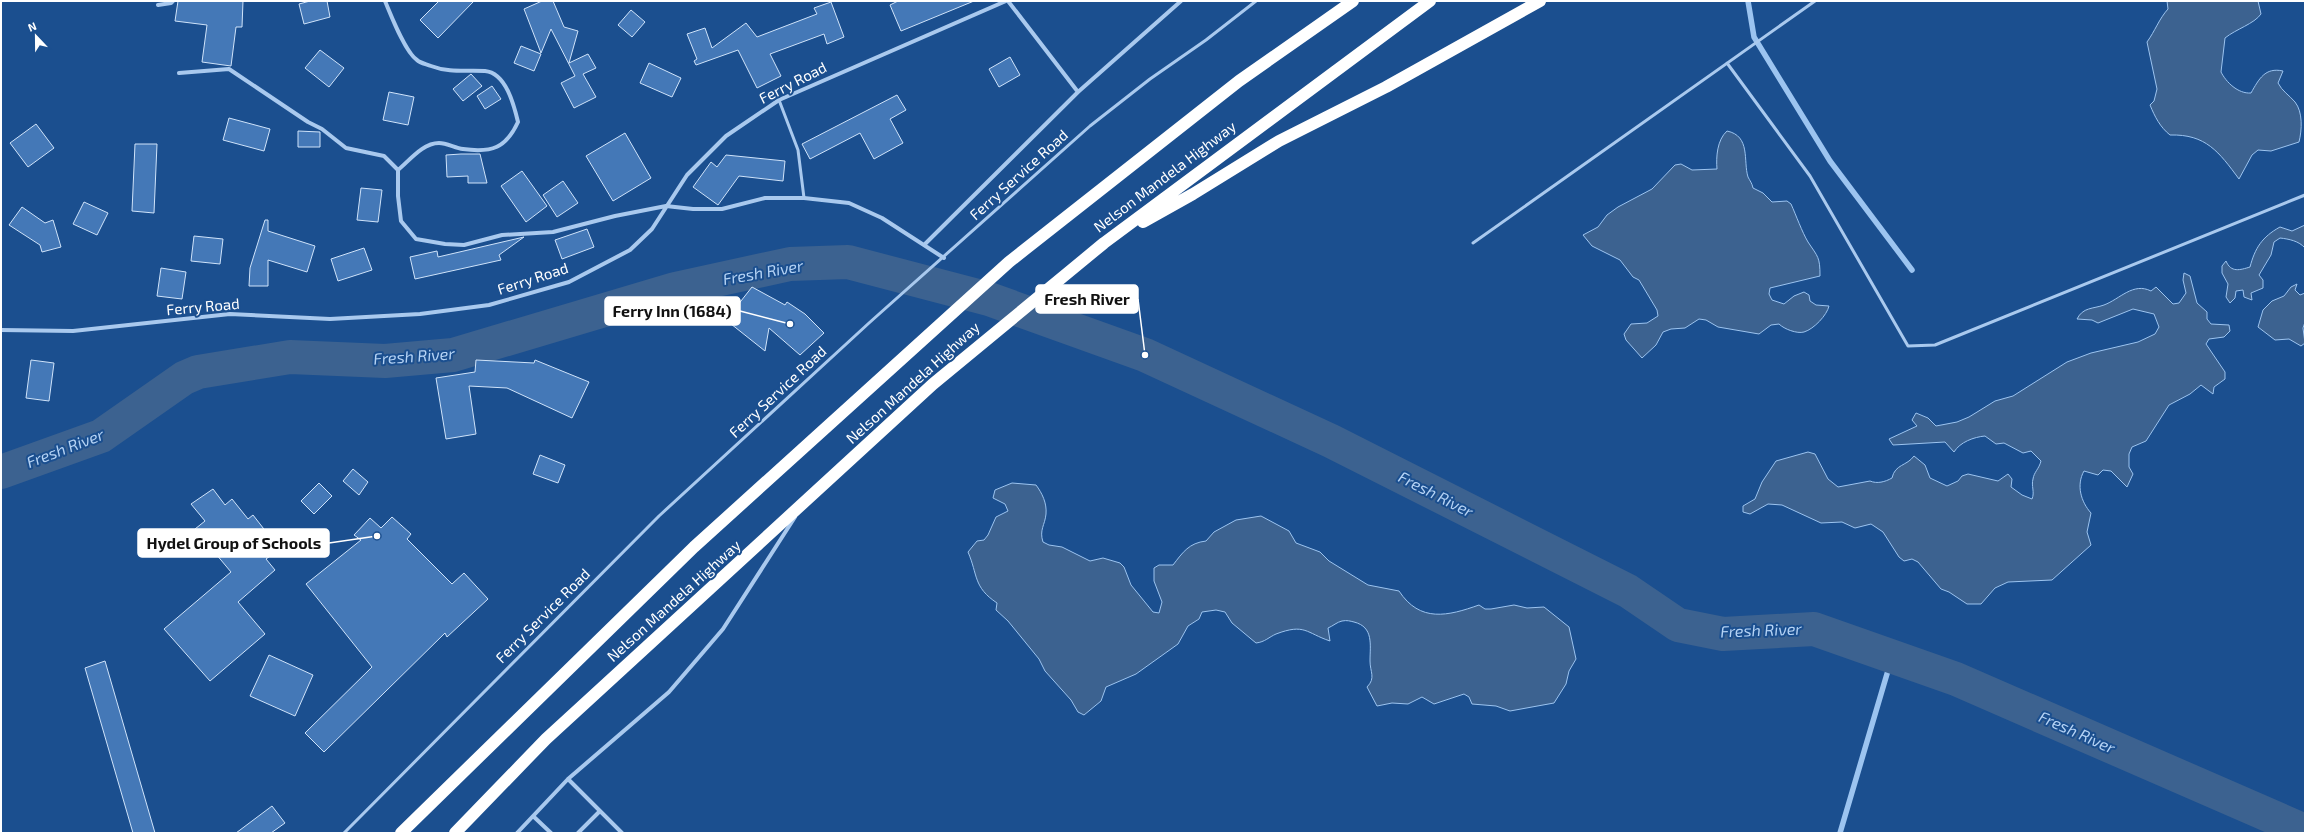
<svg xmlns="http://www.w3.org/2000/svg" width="2306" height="834" viewBox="0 0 2306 834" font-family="'Exo 2',sans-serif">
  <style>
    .water { fill: #3c6290; stroke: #9cc4f0 }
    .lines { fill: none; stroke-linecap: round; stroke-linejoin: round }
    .stream { stroke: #9cc4f0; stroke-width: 5.5 }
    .river { stroke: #3c6290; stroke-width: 34 }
    .building { fill: #4478b7; stroke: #cfe3fa }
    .lane { stroke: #a9c9ee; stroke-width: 3 }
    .street { stroke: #a9c9ee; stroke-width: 4 }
    .highway { stroke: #fff; stroke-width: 12 }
    .labels { text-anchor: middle; stroke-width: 4; stroke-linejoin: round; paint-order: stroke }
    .street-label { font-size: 15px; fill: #fff; stroke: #1b4f8f }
    .water-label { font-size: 16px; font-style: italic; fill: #b5d3f5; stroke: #1b4f8f }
    .leader { fill: none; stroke: #fff; stroke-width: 1.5 }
    .callout-dot { fill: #fff; stroke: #1b4f8f; stroke-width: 1.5 }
    .callout { fill: #fff; stroke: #fff; stroke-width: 1.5 }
    .callout-label { font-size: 16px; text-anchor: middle; font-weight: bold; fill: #111 }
  </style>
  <rect width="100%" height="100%" fill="#1b4f8f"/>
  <path class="water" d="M2167 1H2258L2261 14C2254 24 2236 29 2225 38L2221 72C2226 82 2238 94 2251 93 2259 79 2265 67 2283 71L2278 83C2282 91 2289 95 2295 102 2303 112 2302 130 2299 142L2271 151 2258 150 2252 155 2239 179C2219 152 2206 134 2170 135 2160 127 2155 117 2150 105L2154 101 2157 89 2147 42C2155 31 2159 19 2168 9Z
    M1727 131C1751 136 1743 161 1748 177 1750 181 1752 183 1753 188L1763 193 1772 202 1787 201 1791 204C1796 215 1802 232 1808 242 1818 257 1820 257 1820 276L1770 288 1769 294 1772 300 1784 304 1794 296 1804 292 1809 295 1810 301 1816 305 1829 306C1827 315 1814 329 1804 332 1797 334 1784 329 1779 324L1771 325 1759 334 1718 327 1706 320 1699 319 1685 328 1671 329 1663 332 1656 345 1642 358 1626 340 1624 334 1631 324 1647 323 1658 316 1657 310 1639 280 1633 277 1620 260 1592 246 1583 235 1598 227 1607 215 1618 207 1652 189 1675 165 1681 164 1692 170 1717 169C1716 157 1717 140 1727 131Z
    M2305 225V248C2299 241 2289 239 2280 238L2274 242 2271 255 2259 275 2263 280V288L2251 293 2252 300 2244 297 2243 290 2236 291 2235 298 2230 303 2226 297 2228 284 2222 273V266L2226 261C2231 273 2240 270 2250 267 2255 248 2262 237 2280 227L2292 231Z
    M2184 273 2190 276 2197 303 2207 312V319L2211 324 2229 325 2230 331 2224 337 2209 339 2206 344 2225 372V379L2214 387 2213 394 2201 385 2190 394 2169 405 2146 441 2132 447 2129 454V467L2133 474 2127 487 2111 471 2103 470 2098 475 2084 471C2076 485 2081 502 2091 513L2087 532 2091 545 2052 580 2008 582 1995 588 1981 604H1967L1949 592 1941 589 1918 562 1912 559 1904 561 1899 557 1883 532 1871 524 1855 528 1842 522 1821 523 1782 505 1768 504 1750 514 1743 512V506L1755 499 1762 482 1776 461 1808 452 1815 454 1828 479 1838 487 1870 481C1877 484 1885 482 1892 478 1895 464 1907 466 1914 456L1925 465 1930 478 1947 486 1958 481 1962 476 1968 474 1998 481 2008 474 2012 479 2011 487 2022 495 2032 499C2035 492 2031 486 2033 479 2034 472 2039 469 2041 461L2031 451 2023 453 2004 443 1996 444 1985 436C1974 437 1960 442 1954 452L1945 442 1893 445 1889 439 1917 426 1912 420 1916 413 1928 418 1936 426 1957 422 1969 417 1995 401 2013 396 2067 362 2091 353 2138 342 2155 334 2159 327 2154 314 2133 309 2098 323 2092 320 2077 319C2083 307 2093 309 2104 305 2120 299 2133 282 2151 291L2156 287 2173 304 2179 303 2186 293 2183 280Z
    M2297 284 2295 290 2300 295 2305 293V322L2303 328 2305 343 2301 346 2289 339 2275 340 2258 327 2263 310 2272 301 2284 296 2291 287Z
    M1012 483 1036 485C1042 493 1047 503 1046 514 1045 525 1039 530 1043 542L1049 545 1062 547 1090 561 1103 558 1120 563 1124 567 1131 585 1153 612 1159 613 1162 602 1154 581V568L1159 565H1173C1183 552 1189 543 1206 541L1214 532 1236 520 1261 516 1289 531 1296 543 1320 552 1329 561 1368 585 1399 591C1420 623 1448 616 1479 605L1485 609H1491L1514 605 1527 608 1544 607 1569 627 1576 659 1569 671 1566 684 1554 703 1510 711 1496 706 1472 704 1469 697 1464 694 1434 704 1422 697 1408 704 1392 703 1377 706 1367 687C1376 678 1370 672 1370 661 1370 645 1374 627 1354 622 1350 621 1347 620 1342 621 1337 622 1333 626 1328 628L1330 641C1306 633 1305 623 1276 634 1269 637 1265 642 1256 643L1232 623 1225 612 1216 610 1202 612 1199 619 1188 626 1178 644 1136 674 1106 687 1101 701 1084 715 1078 712 1071 700 1045 671 1039 659 1008 621 996 610 997 603C973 587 978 575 968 552L977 541 984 540 988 535 996 517 1008 511 1005 504 993 498 995 490Z"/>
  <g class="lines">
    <path class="stream" d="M1748 1 1754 37 1830 161 1912 270
      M1840 833 1892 657"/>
    <path class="river" d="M1 472 101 436 184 378 198 372 290 357 385 361 453 355 675 289 790 264 848 262 989 299 1145 355 1331 441 1628 591 1678 625 1723 634 1814 629 1956 679 2305 831"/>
  </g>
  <path class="building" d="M178 1H243L242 27H236L231 66 202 62 207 25 175 21Z
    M310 1H327L330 17 304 24 299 4Z
    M439 1H474L438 38 420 20Z
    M542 1H553L564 27 578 31 569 63 588 54 596 68 583 74 596 97 574 108 561 83 575 76 551 29 541 53 524 9Z
    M898 1H974L901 31 890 5Z
    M831 2 844 37 827 44 824 34 770 54 781 76 757 88 738 50 696 65 694 61 697 59 687 34 705 28 712 48 746 23 757 37 817 14 814 8Z
    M631 10 645 22 632 37 618 25Z
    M521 46 541 54 534 71 514 63Z
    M320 50 344 68 329 87 305 68Z
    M1010 57 1020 75 999 87 989 69Z
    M649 63 681 78 672 97 640 83Z
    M471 74 482 86 463 101 453 89Z
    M492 86 501 99 485 109 477 96Z
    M389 92 414 97 408 125 383 120Z
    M897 95 906 110 890 119 903 143 874 159 860 133 810 159 802 144Z
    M229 118 270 129 264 151 223 140Z
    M36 124 54 148 28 167 10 143Z
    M298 131 320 132V147H298Z
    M625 133 651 178 613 201 586 156Z
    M135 144H157L154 213 132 211Z
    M461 154H480L487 183H468V176L447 177 446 155Z
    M726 155 785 161 783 181 739 176 718 205 693 187 711 162 717 167Z
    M522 171 547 206 526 222 501 186Z
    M563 181 578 203 557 217 543 195Z
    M361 188 382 190 378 222 357 220Z
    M84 202 108 213 97 235 73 224Z
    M22 207 45 223 53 220 61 247 42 252 40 245 9 225Z
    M265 220H268V231L315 246 307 272 268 260V286H249L250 268Z
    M587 229 594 247 562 259 555 240Z
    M194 236 223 239 220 264 191 261Z
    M524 237 499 255 501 260 415 279 410 257 437 251 438 257Z
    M364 248 372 270 338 281 331 259Z
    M161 268 186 272 182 299 157 296Z
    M752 287 785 305 787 302 805 314 824 333 800 355 769 328 765 351 726 320Z
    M31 360 54 363 49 401 26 398Z
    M476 360 534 363 535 360 589 382 572 418 507 388 469 386 476 434 446 439 436 378 475 372Z
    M540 455 565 465 558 483 533 474Z
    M353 469 368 482 359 495 343 481Z
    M319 483 332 496 314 514 301 501Z
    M213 489 225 505 232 499 248 519 253 515 274 542 271 544 277 551 266 559 275 570 238 602 265 634 210 681 164 629 231 572 195 529 205 521 191 504Z
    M392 517 411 534 407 539 452 584 464 573 488 599 447 637 445 633 324 752 305 733 372 667 306 584 361 540 354 535 370 518 381 528Z
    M269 655 313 675 295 716 250 696Z
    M105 661 155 833H133L85 668Z
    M272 806 285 823 271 833H236Z"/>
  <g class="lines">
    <path class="lane" d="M1727 63 1810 176 1908 346 1935 345 2305 195
      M779 100 798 150 804 198
      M1473 243 1815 1
      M344 833 659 516 869 323 1090 126 1150 79 1206 40 1256 1"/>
    <path class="street" d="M385 1C391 15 405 52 417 60 420 63 426 64 431 66 449 73 466 70 485 71 506 73 514 105 518 122 506 148 492 153 463 149 455 148 447 143 439 143 423 143 410 160 398 170V196L401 221 416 239 445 244 464 245 502 235 553 232 615 216 666 206 693 209H722L765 198H804L849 203 882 218 944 258
      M1008 1 1078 92
      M158 5 171 3 173 1
      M179 73 229 69 308 122 322 129 346 148 384 156 398 170
      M924 245 1078 92 1181 1
      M1 330 73 331 230 314 330 319 420 314 489 305 569 282 630 250 652 229 687 175 726 136 779 100 1006 1
      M568 779 622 833
      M533 816 551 833
      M517 833 568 779 669 692 723 629 795 517
      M578 833 600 811"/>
    <path class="highway" d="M1143 222 1193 194 1279 141 1386 87 1540 1
      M401 833 694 547 1009 262 1239 81 1353 1
      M455 833 546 739 933 384 1104 243 1430 1"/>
  </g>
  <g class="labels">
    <g class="street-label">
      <text transform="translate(793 83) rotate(-27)" y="5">Ferry Road</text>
      <text transform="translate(1019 175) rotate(-42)" y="5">Ferry Service Road</text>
      <text transform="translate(1165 177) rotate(-37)" y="5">Nelson Mandela Highway</text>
      <text transform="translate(533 279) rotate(-18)" y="5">Ferry Road</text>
      <text transform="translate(203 307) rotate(-5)" y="5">Ferry Road</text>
      <text transform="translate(913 383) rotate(-42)" y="5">Nelson Mandela Highway</text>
      <text transform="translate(778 392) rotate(-43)" y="5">Ferry Service Road</text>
      <text transform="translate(674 601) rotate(-42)" y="5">Nelson Mandela Highway</text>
      <text transform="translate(543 616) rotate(-45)" y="5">Ferry Service Road</text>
    </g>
    <g class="water-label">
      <text transform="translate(763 272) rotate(-10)" y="6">Fresh River</text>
      <text transform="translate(414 356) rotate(-4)" y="6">Fresh River</text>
      <text transform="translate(65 448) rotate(-21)" y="6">Fresh River</text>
      <text transform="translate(1436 494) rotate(27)" y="6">Fresh River</text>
      <text transform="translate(1761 630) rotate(-2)" y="6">Fresh River</text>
      <text transform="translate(2077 732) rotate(24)" y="6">Fresh River</text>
    </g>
  </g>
  <path class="leader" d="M1145 355L1138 299M790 324L740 311M377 536L329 543"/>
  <g class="callout-dot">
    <circle cx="1145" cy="355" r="4"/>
    <circle cx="790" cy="324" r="4"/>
    <circle cx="377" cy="536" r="4"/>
  </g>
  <g class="callout">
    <rect x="1036" y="285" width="102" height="28" rx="4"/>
    <rect x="605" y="297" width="135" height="28" rx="4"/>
    <rect x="138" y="529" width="191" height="28" rx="4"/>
  </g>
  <g class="callout-label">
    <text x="1087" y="305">Fresh River</text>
    <text x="672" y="317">Ferry Inn (1684)</text>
    <text x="234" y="549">Hydel Group of Schools</text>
  </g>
  <rect width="2306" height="834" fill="none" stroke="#ffffff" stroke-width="4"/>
  <g transform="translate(36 36) rotate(338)" stroke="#1b4f8f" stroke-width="3" paint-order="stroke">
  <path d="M0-3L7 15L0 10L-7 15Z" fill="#ffffff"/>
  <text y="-6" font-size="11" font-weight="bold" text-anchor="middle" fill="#ffffff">N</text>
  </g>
</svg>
